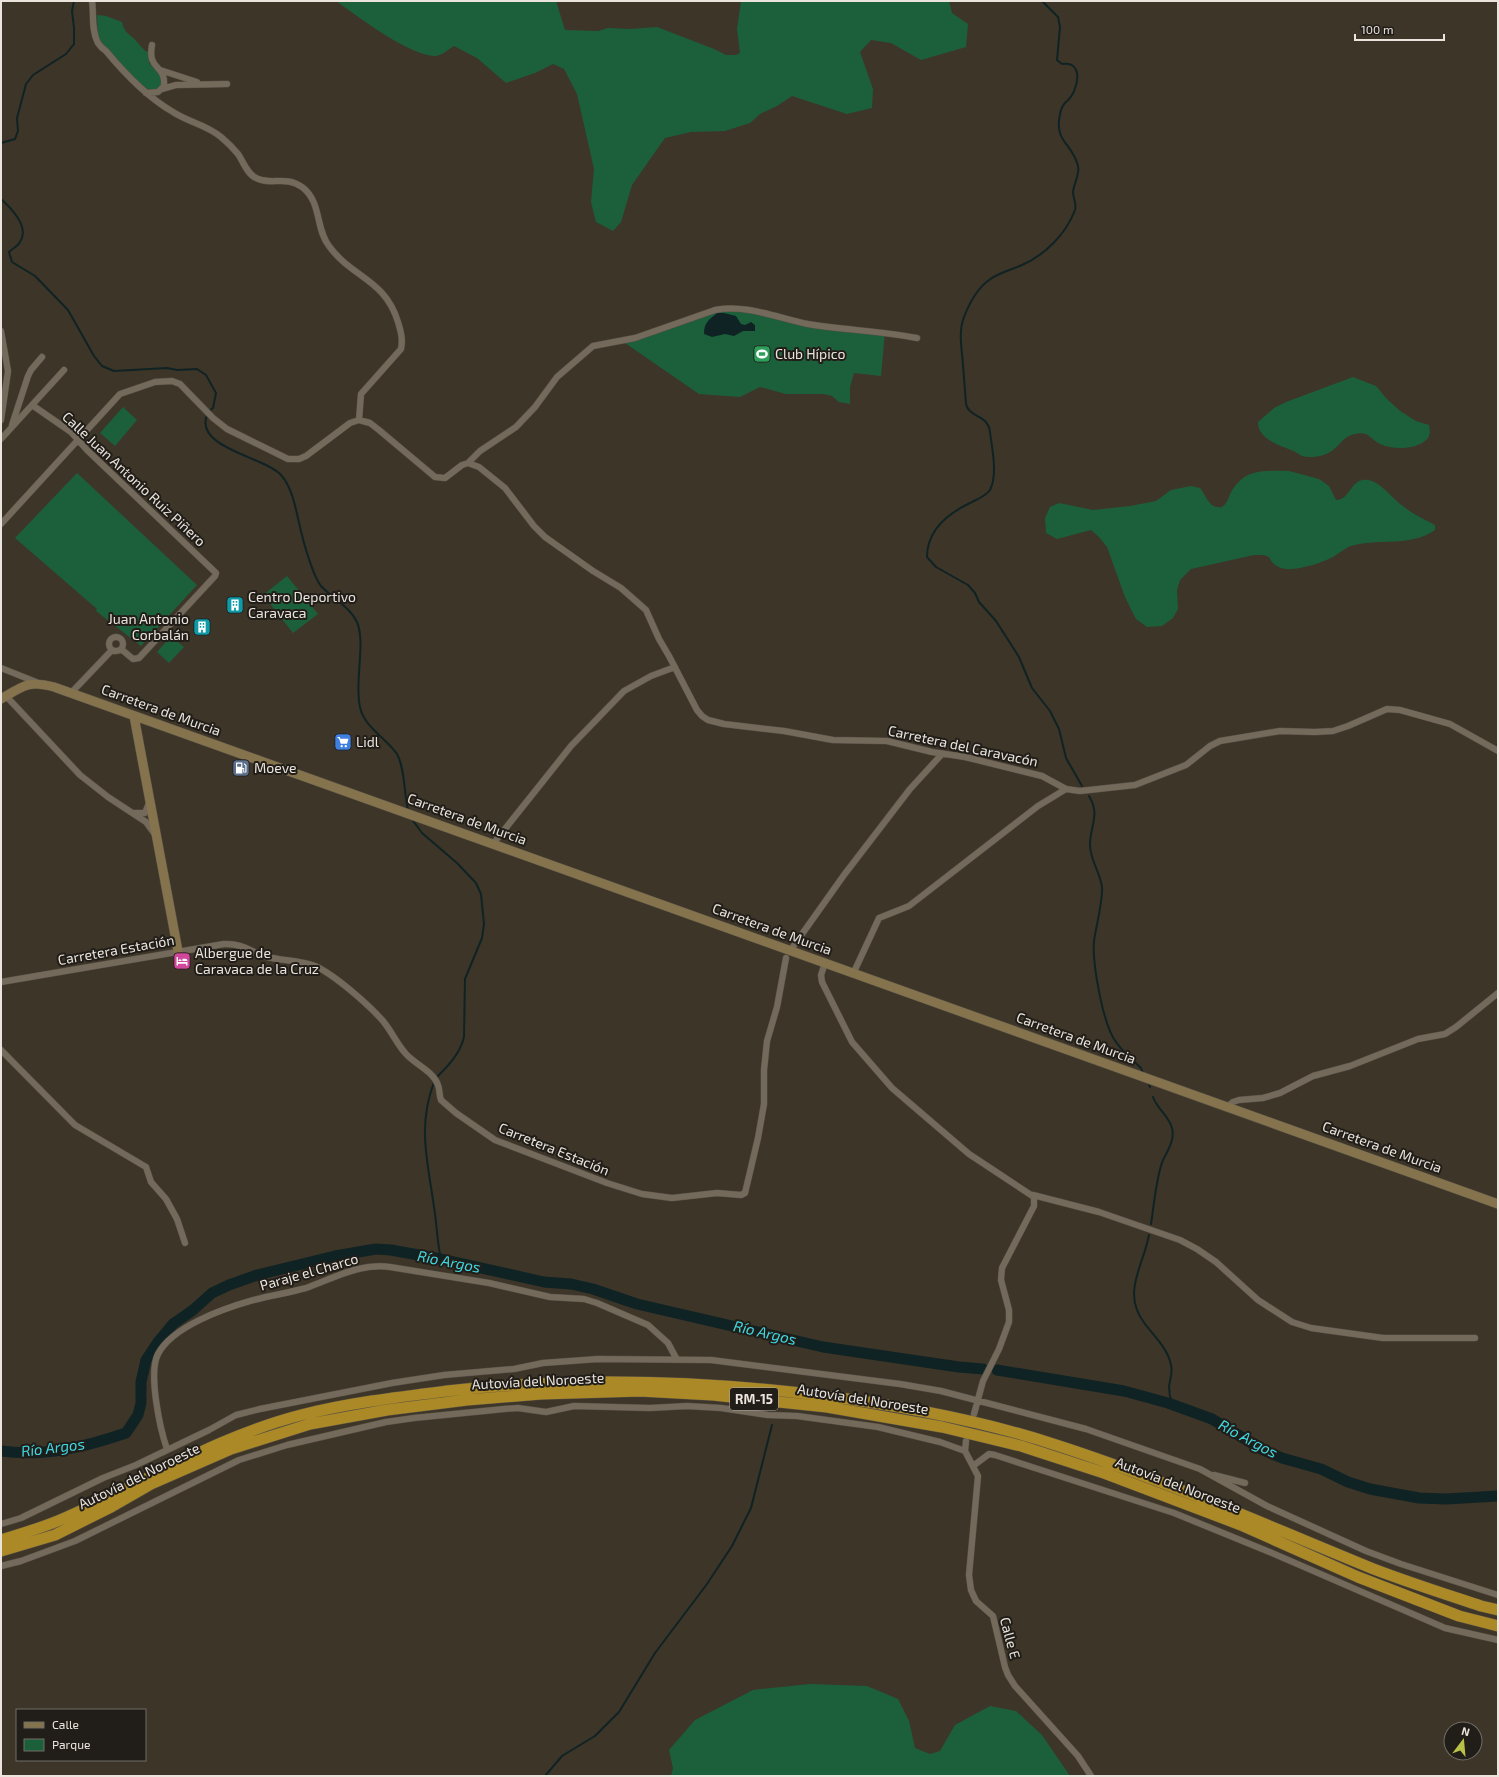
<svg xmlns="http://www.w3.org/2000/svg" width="1499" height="1777" viewBox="0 0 1499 1777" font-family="'Exo 2',sans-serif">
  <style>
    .green { fill: #1c603b }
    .water { fill: #102324 }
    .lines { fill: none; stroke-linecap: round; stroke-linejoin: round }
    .stream { stroke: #102324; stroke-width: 2 }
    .river { stroke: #102324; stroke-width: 11 }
    .street-casing { stroke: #575046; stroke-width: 7 }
    .secondary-casing { stroke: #575046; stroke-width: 10 }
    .highway-casing { stroke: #575046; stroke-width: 12 }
    .street { stroke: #746a5c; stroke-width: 6 }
    .secondary { stroke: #84734c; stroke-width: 9 }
    .highway { stroke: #ab8926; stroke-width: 11 }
    .labels { text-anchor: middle; stroke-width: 4; stroke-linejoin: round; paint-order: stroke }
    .shield { fill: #211d18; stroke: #aea8a2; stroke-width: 1 }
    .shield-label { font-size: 13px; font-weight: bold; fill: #eae4dd }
    .poi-label { font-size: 14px; fill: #eae4dd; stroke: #211d18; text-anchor: start }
    .street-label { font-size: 14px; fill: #eae4dd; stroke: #211d18 }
    .water-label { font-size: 15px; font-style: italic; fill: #3fd8e2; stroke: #211d18 }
  </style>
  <rect width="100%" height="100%" fill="#3d3528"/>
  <path class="green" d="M336 1H556L565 30 598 31 608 28 630 29 657 27 714 49 726 55H736L740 53 737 29 741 1H949L952 13 968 24 966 47 921 60 891 43 871 40 860 52 873 89 872 108 847 114 792 96 777 106 760 114 750 123 725 131 691 132 665 138 632 185 621 222 613 231 596 222 591 202 594 169 577 94 564 69 553 64 535 73 506 83 477 58 454 46C449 49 441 56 435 56 408 55 359 17 336 1Z
    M97 15 106 16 122 22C125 35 130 33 137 42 142 47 143 50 149 53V63L162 77 161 86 156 90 147 89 134 79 105 47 98 36Z
    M726 308 808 324 885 332 881 376 854 373 850 387V404L839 402 832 396 824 394H786L760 387 740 397 699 394 625 343Z
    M1353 377 1376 386 1386 398 1400 411 1416 421 1429 425C1430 430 1431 436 1426 440 1415 450 1393 450 1380 444 1370 439 1369 431 1355 434 1342 436 1339 449 1326 454 1320 457 1309 458 1302 456 1298 454 1295 451 1291 450 1279 445 1258 439 1258 422L1274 408 1286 402Z
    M123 407 137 420 115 446 100 433Z
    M1289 471 1319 479 1329 486 1336 500C1349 500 1350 483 1362 480 1378 477 1391 498 1403 506 1412 514 1424 519 1435 525V530C1410 548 1375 537 1348 547 1343 550 1338 554 1333 557 1321 563 1305 568 1292 569 1282 570 1273 566 1269 557L1264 555H1254L1191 569 1180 580 1177 590 1178 609 1173 618 1162 626 1147 627 1136 619 1125 597 1107 547 1099 537 1091 530 1057 539 1046 533 1045 518 1050 507 1059 503 1093 510 1130 506 1156 501 1171 490 1191 486 1200 488C1207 497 1209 509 1222 507 1229 502 1228 496 1233 489 1247 468 1266 471 1289 471Z
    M77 473 197 585 141 646 96 611 97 609 15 538Z
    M287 576 318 614 293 633 263 595Z
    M171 636 184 647 169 663 157 652Z
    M810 1684 867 1686 898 1699 909 1721 915 1748 930 1754 940 1751 955 1725 990 1706 1016 1711 1042 1735 1070 1776H671L673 1768 669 1750 695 1720 753 1690Z"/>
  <path class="water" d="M717 313H724L736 316 741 324 745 325 751 322 755 325V331H743L734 336 725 334 712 337 704 334C704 322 709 320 717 313Z"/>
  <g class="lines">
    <path class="stream" d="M1042 1 1058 17 1060 27 1057 60 1062 64C1085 60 1078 92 1067 101 1062 105 1061 109 1060 114 1054 143 1072 142 1078 166 1080 174 1074 183 1073 192 1073 198 1077 204 1075 210 1066 234 1045 255 1022 265 1011 270 998 273 989 280 978 288 969 304 964 317 958 332 962 350 963 365 964 378 965 391 966 404 969 418 988 414 990 432 992 449 998 474 990 490 985 497 977 499 970 503 947 514 927 530 927 557L936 567 968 585 975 593 979 602 996 621 1019 657 1032 688 1050 711 1059 729 1066 758 1082 786
      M1 143 15 139 18 131 17 118 26 84 33 75 66 54 74 44V28L72 11 74 1
      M1 199C11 208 30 227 20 242 18 246 12 249 9 252L12 262 35 276 68 310 94 356 102 366 114 371 167 368 177 370 197 369 206 375 216 393 213 408 209 411
      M207 415C194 448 265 457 281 475 294 489 297 517 302 535 305 548 309 560 314 573 316 577 318 582 321 586 332 598 350 607 357 622 366 644 354 682 360 707 364 727 386 738 397 754 405 768 404 794 408 810
      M1089 796C1100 814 1091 824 1090 843 1089 858 1100 872 1102 887 1103 902 1096 926 1094 941 1092 963 1103 1025 1116 1042 1123 1052 1132 1060 1141 1068L1143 1073
      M411 818 422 833 457 863 476 883 481 894 484 924 482 938 465 979 464 1037C460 1054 448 1066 436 1078
      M434 1082C417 1128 428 1162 434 1207 437 1225 437 1242 441 1259
      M1149 1085 1150 1087
      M1151 1224C1154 1206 1156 1177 1163 1160 1168 1150 1175 1140 1172 1128 1169 1116 1157 1109 1153 1097
      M1149 1235C1143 1267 1121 1293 1145 1324 1155 1337 1168 1349 1171 1365 1173 1372 1170 1380 1169 1386 1169 1393 1170 1398 1172 1404
      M545 1776 562 1756 595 1736 619 1712 655 1653 707 1584 732 1546 751 1508 772 1425"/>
    <path class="river" d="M997 1370 1124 1391 1168 1403 1212 1419 1263 1450 1282 1458 1321 1469 1348 1482 1370 1489 1419 1498 1446 1499 1498 1496
      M1 1451C44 1457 85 1447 126 1433L138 1415 141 1403V1382L146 1360 158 1342 173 1324 193 1310 212 1293 229 1285 257 1275 335 1256 376 1249 391 1250 441 1259 544 1282 571 1284 593 1289 637 1304 823 1347 959 1367 983 1369"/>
    <defs>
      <path id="street" d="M92 1C94 14 91 30 98 43 100 46 103 49 106 51 125 74 147 97 173 112 188 122 207 125 221 137 227 142 233 148 238 154 243 161 247 174 256 178 271 186 285 175 302 187 322 202 315 228 329 246 352 278 385 279 398 322 401 332 403 339 401 349L361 394 359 420
        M160 70 197 82
        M162 89 176 85 227 84
        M146 93 158 92 164 86C166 64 147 71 152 45
        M1 331 8 371 1 420
        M32 405 71 432 87 450 216 573 215 576 139 658 133 659 121 649
        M12 425 28 376 31 370 42 357
        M1 439 64 370
        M468 463 479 467 505 488 534 526 545 537 593 571 621 588 646 610 659 639 669 656 697 710 702 716 708 720 724 724 784 731 833 740 887 741 932 752 965 757 1042 776 1066 789 1080 791 1135 785 1186 765 1210 746 1220 741 1280 731 1315 732 1333 731 1348 726 1387 709 1400 710 1450 724 1498 751
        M468 463 480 451 516 427 535 407 557 377 593 346 635 338 715 310C746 304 778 318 808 324 844 330 881 331 917 338
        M1 524 120 394 155 382 172 381 180 384 213 418 227 429 288 459H299L306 456 350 423 359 420 370 423 379 430 435 477 445 478 462 465 468 463
        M109 644a7 7 0 1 1 14 0a7 7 0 1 1-14 0Z
        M1 668 36 682
        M71 693 112 650
        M6 696 80 775 108 797 146 822 154 833
        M134 813H145L149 803
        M493 844 571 746 624 691 651 676 675 667
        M790 951 844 875 910 789 942 754
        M825 963 821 975 822 982 852 1042 892 1088 969 1154 1034 1197V1206L1002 1268 1001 1280 1009 1310V1322L999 1349 983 1381 974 1414
        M853 974 879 918 909 906 1038 806 1066 789
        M1 982 224 944C243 943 251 952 267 957 283 961 300 960 315 966 335 975 369 1005 383 1021 392 1032 397 1044 406 1054 416 1065 433 1071 438 1085 440 1090 439 1095 441 1100L456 1113 495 1140 607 1183 642 1194 672 1198 717 1193 741 1195 745 1193 758 1138 764 1104V1070L767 1041 777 1007 786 958
        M1 1050 75 1125 146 1167 151 1182 166 1199 177 1219 185 1243
        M1227 1107 1233 1102 1239 1100 1263 1098 1280 1093 1313 1076 1350 1066 1418 1039 1445 1034 1456 1027 1498 993
        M1033 1195 1099 1212 1180 1240 1197 1249 1216 1262 1258 1300 1292 1322 1311 1328 1383 1338H1475
        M966 1441 965 1451 978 1476 969 1575 971 1590 976 1601 993 1616 1005 1667 1008 1675 1015 1686 1078 1756 1091 1776
        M167 1449C160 1429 148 1373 158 1354 172 1327 222 1309 250 1301 268 1296 288 1293 306 1288 334 1278 359 1263 390 1267L489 1283 550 1297 584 1299 597 1303 648 1325 668 1343 676 1358
        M973 1466 989 1454 995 1455 1174 1513 1272 1553 1445 1628 1498 1640
        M1214 1475 1245 1483
        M1 1524 21 1518 103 1478 136 1465 209 1430 236 1415 260 1409 392 1383 444 1375 514 1369 543 1363 598 1359 711 1360 900 1384 941 1391 1086 1429 1200 1469 1267 1506 1366 1551 1401 1564 1498 1595
        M1 1566 21 1561 75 1541 239 1460 287 1445 386 1422 414 1418 504 1409 518 1408 546 1412 574 1406 650 1408 687 1406 721 1408 768 1415 797 1416 878 1427 940 1442 965 1451"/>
      <path id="secondary" d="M1 699C23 686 28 680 54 687L1498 1204
        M134 716 178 951"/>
      <path id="highway" d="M1 1540C21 1534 41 1528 60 1520 141 1485 215 1437 301 1415 348 1403 398 1397 447 1391 570 1377 695 1380 818 1395 897 1405 977 1419 1053 1444 1162 1479 1266 1525 1371 1568 1407 1582 1445 1594 1481 1606L1498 1610
        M1 1551 55 1535 111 1507 151 1484 231 1449 310 1424 387 1410 467 1400 541 1394 640 1391 713 1395 827 1407 942 1427 1021 1446 1104 1473 1241 1525 1358 1577 1459 1616 1498 1626"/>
    </defs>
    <use href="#street" class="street-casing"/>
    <use href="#secondary" class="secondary-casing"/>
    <use href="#highway" class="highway-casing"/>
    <use href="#street" class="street"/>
    <use href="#secondary" class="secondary"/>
    <use href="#highway" class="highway"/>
  </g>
  <defs>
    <symbol id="stadium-square" viewBox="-11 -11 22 22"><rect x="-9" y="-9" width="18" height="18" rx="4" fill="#2e9e5b" stroke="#211d18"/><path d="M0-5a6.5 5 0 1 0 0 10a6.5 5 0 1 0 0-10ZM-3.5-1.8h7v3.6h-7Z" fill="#fff"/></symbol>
    <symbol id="building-square" viewBox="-11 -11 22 22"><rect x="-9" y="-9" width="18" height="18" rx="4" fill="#0f9aa8" stroke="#211d18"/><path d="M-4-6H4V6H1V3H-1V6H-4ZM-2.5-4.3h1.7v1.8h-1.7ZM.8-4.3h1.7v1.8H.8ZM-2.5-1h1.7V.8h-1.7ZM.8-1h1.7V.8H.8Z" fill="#fff"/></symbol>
    <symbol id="supermarket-square" viewBox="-11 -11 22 22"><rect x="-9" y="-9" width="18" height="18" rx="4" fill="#3f7fe0" stroke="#211d18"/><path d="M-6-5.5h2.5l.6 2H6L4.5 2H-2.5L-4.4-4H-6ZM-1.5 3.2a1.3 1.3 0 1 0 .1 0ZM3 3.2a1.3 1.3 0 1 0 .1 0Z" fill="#fff"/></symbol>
    <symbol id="fuel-square" viewBox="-11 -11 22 22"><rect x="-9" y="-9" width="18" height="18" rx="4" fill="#5c6f8a" stroke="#211d18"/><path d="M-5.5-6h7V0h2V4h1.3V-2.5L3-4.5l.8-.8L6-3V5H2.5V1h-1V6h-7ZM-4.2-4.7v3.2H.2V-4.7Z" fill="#fff"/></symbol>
    <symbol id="hotel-square" viewBox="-11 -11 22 22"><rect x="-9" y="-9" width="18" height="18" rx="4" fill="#d1479c" stroke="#211d18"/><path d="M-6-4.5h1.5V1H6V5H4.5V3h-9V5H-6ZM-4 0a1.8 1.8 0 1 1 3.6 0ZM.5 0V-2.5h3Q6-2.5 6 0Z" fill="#fff"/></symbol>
  </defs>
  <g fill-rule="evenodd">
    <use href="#stadium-square" x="752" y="344" width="20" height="20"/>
    <use href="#building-square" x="225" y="595" width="20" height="20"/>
    <use href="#building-square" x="192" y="617" width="20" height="20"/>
    <use href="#supermarket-square" x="333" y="732" width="20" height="20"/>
    <use href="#fuel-square" x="231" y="758" width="20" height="20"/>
    <use href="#hotel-square" x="172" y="951" width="20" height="20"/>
  </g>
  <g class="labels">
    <rect class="shield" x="730" y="1388" width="48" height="22" rx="3"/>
    <g class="shield-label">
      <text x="754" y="1404">RM-15</text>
    </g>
    <g class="poi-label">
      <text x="775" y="359">Club Hípico</text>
      <text x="248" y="602">Centro Deportivo<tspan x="248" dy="16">Caravaca</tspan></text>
      <text x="189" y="624" text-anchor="end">Juan Antonio<tspan x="189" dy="16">Corbalán</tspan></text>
      <text x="356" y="747">Lidl</text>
      <text x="254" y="773">Moeve</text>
      <text x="195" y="958">Albergue de<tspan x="195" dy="16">Caravaca de la Cruz</tspan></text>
    </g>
    <g class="street-label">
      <text transform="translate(134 479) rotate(43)" y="5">Calle Juan Antonio Ruiz Piñero</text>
      <text transform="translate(161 710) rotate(20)" y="5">Carretera de Murcia</text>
      <text transform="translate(963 746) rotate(12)" y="5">Carretera del Caravacón</text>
      <text transform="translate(467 819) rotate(20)" y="5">Carretera de Murcia</text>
      <text transform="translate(772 929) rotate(20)" y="5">Carretera de Murcia</text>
      <text transform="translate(116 950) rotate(-10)" y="5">Carretera Estación</text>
      <text transform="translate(1076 1038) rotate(20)" y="5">Carretera de Murcia</text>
      <text transform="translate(1382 1147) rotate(20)" y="5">Carretera de Murcia</text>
      <text transform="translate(554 1149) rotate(22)" y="5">Carretera Estación</text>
      <text transform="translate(309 1272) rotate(-16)" y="5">Paraje el Charco</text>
      <text transform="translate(538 1381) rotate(-3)" y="5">Autovía del Noroeste</text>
      <text transform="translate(863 1399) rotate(9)" y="5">Autovía del Noroeste</text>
      <text transform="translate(139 1476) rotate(-26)" y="5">Autovía del Noroeste</text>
      <text transform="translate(1178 1485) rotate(21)" y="5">Autovía del Noroeste</text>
      <text transform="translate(1010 1638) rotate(75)" y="5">Calle E</text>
    </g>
    <g class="water-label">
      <text transform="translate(449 1262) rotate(11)" y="5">Río Argos</text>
      <text transform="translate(765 1333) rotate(13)" y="5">Río Argos</text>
      <text transform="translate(1248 1439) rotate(28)" y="5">Río Argos</text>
      <text transform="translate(53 1448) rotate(-7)" y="5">Río Argos</text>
    </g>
  </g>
  <rect width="1499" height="1777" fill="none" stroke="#eae4dd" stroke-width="4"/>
  <rect x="16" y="1709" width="130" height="52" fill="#211d18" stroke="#716d67"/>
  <rect x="24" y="1722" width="20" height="6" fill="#84734c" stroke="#716d67"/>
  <text x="52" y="1729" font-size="12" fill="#eae4dd">Calle</text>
  <rect x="24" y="1739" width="20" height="12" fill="#1c603b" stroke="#716d67"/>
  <text x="52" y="1749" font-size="12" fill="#eae4dd">Parque</text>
  <g transform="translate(1463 1741) rotate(16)"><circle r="19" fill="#211d18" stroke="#716d67"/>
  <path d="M0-3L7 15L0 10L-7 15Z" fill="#b9c046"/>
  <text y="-6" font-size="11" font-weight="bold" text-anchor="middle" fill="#eae4dd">N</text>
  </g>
  <path d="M1355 34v6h89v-6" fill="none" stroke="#eae4dd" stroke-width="2"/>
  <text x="1361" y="34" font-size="12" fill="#eae4dd" stroke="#211d18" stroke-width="3" paint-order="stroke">100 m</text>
</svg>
